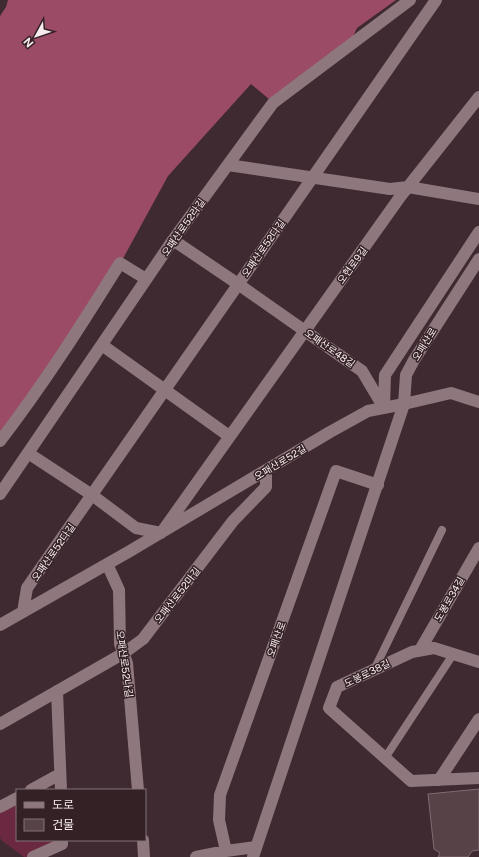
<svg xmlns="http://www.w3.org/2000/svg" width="479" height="857" viewBox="0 0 479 857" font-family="'Public Sans','Noto Sans KR',sans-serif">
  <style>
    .green { fill: #6a2940 }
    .forest { fill: #9b4b66 }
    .building { fill: #574248; stroke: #826b71 }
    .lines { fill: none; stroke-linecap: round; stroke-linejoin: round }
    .service { stroke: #8e777d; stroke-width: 8 }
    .minor { stroke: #8e777d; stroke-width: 12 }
    .tertiary { stroke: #8e777d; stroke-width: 12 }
    .labels { text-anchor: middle; stroke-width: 3; stroke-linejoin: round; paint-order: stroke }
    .street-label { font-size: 10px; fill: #f8ebee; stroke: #332126 }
  </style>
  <rect width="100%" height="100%" fill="#3e2a30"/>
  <path class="green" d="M17 798V840H62L33 857H24L1 840 0 837V807Z"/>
  <path class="forest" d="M8 0H396L357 28 346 51 269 99 251 84 168 176 120 264 0 440V16L6 7Z"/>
  <path class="building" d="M479 789V850L472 851 468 857H438L440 853 434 849 428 794Z"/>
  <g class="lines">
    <path class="service" d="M374 670 442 530
      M385 758 454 653"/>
    <path class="minor" d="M228 165 390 189 408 187 479 199
      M173 240 238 284 362 371 384 408
      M102 345 229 436
      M384 408 385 375 479 232
      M0 441C44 384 82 324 120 263L146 279
      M28 453 92 495 136 528 161 533
      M0 494 173 240 273 103 410 0
      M164 529 400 197 479 97
      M107 564 119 590 120 644 127 663 138 790
      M23 612 27 588 436 0
      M0 625 130 551 330 432 368 411 404 404 451 393 479 402
      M420 650 479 548
      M479 662 434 648 412 652 337 687 329 708 411 781 479 778
      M57 691 61 790
      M0 724 124 653 143 639 233 521 266 487V470
      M439 780 479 719
      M31 790 60 774
      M0 807 17 798
      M143 840 144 857
      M226 851 219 820 220 795 336 471 378 485
      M33 857 62 844V840
      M196 857 226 851 256 847"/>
    <path class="tertiary" d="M253 857 404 404 406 375 414 360 479 259"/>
  </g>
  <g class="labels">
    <g class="street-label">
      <text transform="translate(183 227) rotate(-55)" y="4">오패산로52라길</text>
      <text transform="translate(263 248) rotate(-55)" y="4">오패산로52다길</text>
      <text transform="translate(352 265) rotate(-54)" y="4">오현로9길</text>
      <text transform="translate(424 344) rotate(-58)" y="4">오패산로</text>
      <text transform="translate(330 348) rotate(35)" y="4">오패산로48길</text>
      <text transform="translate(280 462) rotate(-31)" y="4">오패산로52길</text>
      <text transform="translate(53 552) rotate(-55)" y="4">오패산로52다길</text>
      <text transform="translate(177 595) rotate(-52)" y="4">오패산로52마길</text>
      <text transform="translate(449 599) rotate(-60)" y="4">도봉로34길</text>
      <text transform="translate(276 639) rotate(-70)" y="4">오패산로</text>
      <text transform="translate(125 664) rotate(82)" y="4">오패산로52나길</text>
      <text transform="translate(367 673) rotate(-26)" y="4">도봉로38길</text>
    </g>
  </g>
  <rect x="16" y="789" width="130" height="52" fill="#332126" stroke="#827276"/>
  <rect x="24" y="802" width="20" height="6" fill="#8e777d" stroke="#827276"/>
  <text x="52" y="809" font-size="12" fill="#f8ebee">도로</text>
  <rect x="24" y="819" width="20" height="12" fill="#574248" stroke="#827276"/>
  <text x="52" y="829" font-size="12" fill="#f8ebee">건물</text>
  <g transform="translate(36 36) rotate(230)" stroke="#332126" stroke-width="3" paint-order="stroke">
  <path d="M0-3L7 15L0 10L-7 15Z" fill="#f8ebee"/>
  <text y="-6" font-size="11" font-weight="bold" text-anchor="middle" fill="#f8ebee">N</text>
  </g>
</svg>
